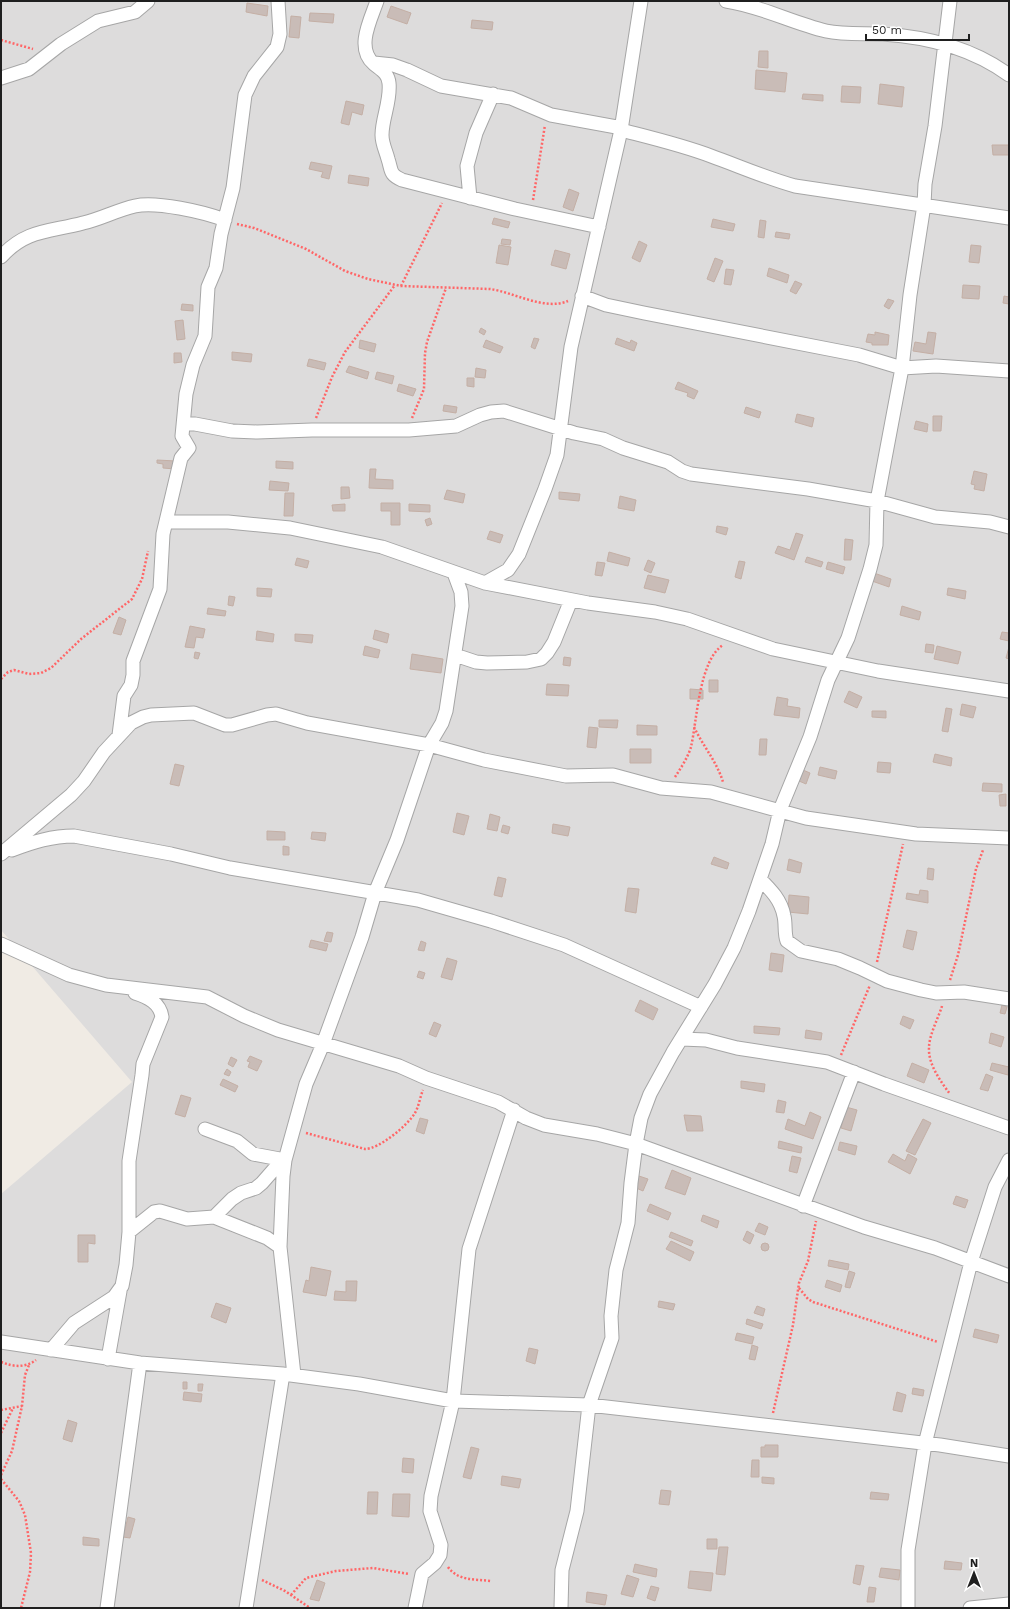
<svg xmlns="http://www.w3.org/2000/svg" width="1010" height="1609" viewBox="0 0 1010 1609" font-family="'Work Sans',sans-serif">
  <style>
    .residential { fill: #dddcdc }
    .building { fill: #c9bcb7; stroke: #c4afa5 }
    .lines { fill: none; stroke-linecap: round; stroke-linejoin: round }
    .minor-casing { stroke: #a6a6a6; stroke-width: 15 }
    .path { stroke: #ff6667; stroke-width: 2.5; stroke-dasharray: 2 2; stroke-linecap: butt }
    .minor { stroke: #fff; stroke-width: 13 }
  </style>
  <rect width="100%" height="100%" fill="#f0ebe4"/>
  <path class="residential" d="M1 1H1009V1608H1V1194L132 1082 1 930Z"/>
  <path class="building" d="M247 3 268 6 267 16 246 12Z
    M391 6 411 13 407 24 387 17Z
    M310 13 334 14 333 23 309 21Z
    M291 16 301 17 299 38 289 37Z
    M472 20 493 22 492 30 471 28Z
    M759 51H768V68L758 67Z
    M756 70 787 73 785 92 755 89Z
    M880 84 904 87 902 107 878 104Z
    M842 86 861 87 860 103 841 102Z
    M803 94 823 95V101L802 99Z
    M346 101 364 105 362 115 352 112 349 125 341 123Z
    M992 145H1009V155H993Z
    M311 162 332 166 329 179 321 177 323 172 309 169Z
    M349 175 369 178 368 186 348 183Z
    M569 189 579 193 573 211 563 207Z
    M494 218 510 222 508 228 492 224Z
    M713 219 735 224 733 231 711 227Z
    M760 220 766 221 764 238 758 237Z
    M776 232 790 234 789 239 775 237Z
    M502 239 511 240 510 245 501 244Z
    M639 241 647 245 640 262 632 258Z
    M499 245 511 247 508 265 496 263Z
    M971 245 981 246 979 263 969 262Z
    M555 250 570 254 566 269 551 265Z
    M715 258 723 261 714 282 707 279Z
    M769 268 789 275 787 283 767 276Z
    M726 269 734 270 731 285 724 284Z
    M795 281 802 284 796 294 790 291Z
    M963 285 980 286 979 299 962 298Z
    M1004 296 1009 297V304L1003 303Z
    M888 299 894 301 889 309 884 306Z
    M182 304 193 305V311L181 310Z
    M183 320 185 339 177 340 175 321Z
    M481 328 486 331 484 335 479 332Z
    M875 332 889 335 888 345H872V343L866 342 868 334 875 335Z
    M928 332 936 333 933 354 913 351 915 342 926 344Z
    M534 338 539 339 535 349 531 347Z
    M617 338 630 343 631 340 637 343 634 351 615 344Z
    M360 340 376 344 374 352 359 348Z
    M486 340 503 347 500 353 483 347Z
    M232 352 252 354 251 362 232 360Z
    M174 353H181L182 362 174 363Z
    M309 359 326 363 324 370 307 366Z
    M349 366 369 372 367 379 346 372Z
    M476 368 486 370 485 378 475 377Z
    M377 372 394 376 392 384 375 379Z
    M467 378H474V387L467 386Z
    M678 382 698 391 694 399 687 396 688 393 675 389Z
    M399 384 416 389 413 396 397 391Z
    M444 405 457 407 456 413 443 411Z
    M746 407 761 412 759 418 744 413Z
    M797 414 814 418 812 427 795 422Z
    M933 416H942L941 431H933Z
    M916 421 928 424 927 432 914 429Z
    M157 460 176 461 175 469 163 468V464L157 463Z
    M276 461 293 462V469L276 468Z
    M370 469H376L375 479 393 480V489L369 488Z
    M974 471 987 474 984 491 974 489 975 485 971 484Z
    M270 481 289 483 288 491 269 490Z
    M341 487H349L350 498 341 499Z
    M447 490 465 494 463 503 444 499Z
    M559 492 580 494 579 501 559 499Z
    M285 493H294L293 516H284Z
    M620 496 636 500 634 511 618 508Z
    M381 503H400V525H391V511H381Z
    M345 504V511H333L332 505Z
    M409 504 430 505V512L409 511Z
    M430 518 432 524 427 526 425 520Z
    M717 526 728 528 726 535 716 532Z
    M490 531 503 535 500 543 487 539Z
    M796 533 803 535 794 560 775 553 778 546 790 550Z
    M845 539 853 540 851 560H844Z
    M609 552 630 558 628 566 607 561Z
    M807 557 823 562 821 567 805 562Z
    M297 558 309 561 307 568 295 565Z
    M648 560 655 563 651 573 644 570Z
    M739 561 745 562 741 579 735 577Z
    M597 562 605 563 602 576 595 575Z
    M828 562 845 567 843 574 826 569Z
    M874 573 891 579 889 587 872 581Z
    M648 575 669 580 665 593 644 588Z
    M257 588 272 589 271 597 257 596Z
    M948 588 966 591 965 599 947 595Z
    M229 596 235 597 233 606 228 605Z
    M902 606 921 612 919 620 900 615Z
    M208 608 226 611 225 616 207 614Z
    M119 617 126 620 121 635 113 633Z
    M190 626 205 629 203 638 196 637 194 648 185 647Z
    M375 630 389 634 387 643 373 639Z
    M257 631 274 634 273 642 256 640Z
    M1002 632 1009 633V641L1000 639Z
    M295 634 313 635 312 643 295 641Z
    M926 644 934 645 933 653 925 652Z
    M365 646 380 650 378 658 363 655Z
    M937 646 961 652 958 664 934 659Z
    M1009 647V659L1006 658Z
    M195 652 200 653 198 659 194 658Z
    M412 654 443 659 441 673 410 669Z
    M564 657 571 658 570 666 563 665Z
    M709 680H718V692H709Z
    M547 684 569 685 568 696 546 695Z
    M690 689 703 690V699H690Z
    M849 691 862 697 857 708 844 702Z
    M777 697 788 699 787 706 800 708 799 718 774 715Z
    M962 704 976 707 973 718 960 715Z
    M946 708 952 709 948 732 942 731Z
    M872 711H886V718L872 717Z
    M599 720H618L617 728 599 727Z
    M637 725 657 726V735H637Z
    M589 727 598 728 596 748 587 747Z
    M760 739H767L766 755H759Z
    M630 749H651V763H630Z
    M935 754 952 758 951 766 933 762Z
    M878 762 891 763 890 773 877 772Z
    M175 764 184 766 179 786 170 784Z
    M820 767 837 771 835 779 818 775Z
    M803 770 810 773 806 784 799 781Z
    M983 783 1002 784V792L982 791Z
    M1006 794V806H1000L999 795Z
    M457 813 469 816 464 835 453 832Z
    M490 814 500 817 497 831 487 829Z
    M553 824 570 827 568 836 552 833Z
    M503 825 510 827 508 834 501 832Z
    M267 831 285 832V840H267Z
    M312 832 326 833 325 841 311 839Z
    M283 846 289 847V855H283Z
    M714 857 729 863 727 869 711 864Z
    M789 859 802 863 800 873 787 870Z
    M928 868 934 869 933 880 927 879Z
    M498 877 506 879 502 897 494 895Z
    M628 888 639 889 636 913 625 911Z
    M920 890 928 891V903L906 899 907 893 919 895Z
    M789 895 809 897 808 914 788 912Z
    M907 930 917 932 913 950 903 947Z
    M327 932 333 933 331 942 324 941Z
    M311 940 328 944 326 951 309 947Z
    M421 941 426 943 424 951 418 950Z
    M771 953 784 955 782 972 769 970Z
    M447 958 457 961 452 980 441 977Z
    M419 971 425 973 423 979 417 977Z
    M640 1000 658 1009 653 1020 635 1011Z
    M1002 1005 1007 1007 1005 1014 1000 1013Z
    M903 1016 914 1020 910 1029 900 1024Z
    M434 1022 441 1025 436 1037 429 1034Z
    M754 1026 780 1028 779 1035 754 1033Z
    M806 1030 822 1033 821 1040 805 1038Z
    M991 1033 1004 1037 1001 1047 989 1043Z
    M250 1056 262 1061 257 1071 248 1067 250 1062 247 1061Z
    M231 1057 237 1060 233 1067 228 1064Z
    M912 1063 929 1070 924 1083 907 1076Z
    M992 1063 1009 1067 1008 1075 990 1070Z
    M227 1069 231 1072 229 1076 224 1074Z
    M986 1074 993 1077 988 1091 980 1089Z
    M223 1079 238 1086 235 1092 220 1085Z
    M741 1081 765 1084 764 1092 741 1088Z
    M181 1095 191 1098 185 1117 175 1114Z
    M778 1100 786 1102 784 1113 776 1112Z
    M846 1107 857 1110 851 1131 841 1128Z
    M810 1112 821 1117 813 1139 785 1129 788 1119 805 1126Z
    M684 1115 701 1116 703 1131H687Z
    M420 1118 428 1120 424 1134 416 1131Z
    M923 1119 931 1123 915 1155 906 1151Z
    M779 1141 802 1147 801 1153 778 1148Z
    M840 1142 857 1146 855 1155 838 1150Z
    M893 1154 905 1161 908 1154 917 1159 910 1174 888 1162Z
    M792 1156 801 1158 797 1173 789 1171Z
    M672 1170 691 1178 685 1195 665 1188Z
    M639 1176 648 1179 643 1191 634 1187Z
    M956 1196 968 1200 965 1208 953 1204Z
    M650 1204 671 1213 668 1220 647 1211Z
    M703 1215 719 1221 717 1228 701 1221Z
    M759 1223 768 1227 765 1235 755 1231Z
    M747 1231 754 1235 750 1244 743 1240Z
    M671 1232 693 1241 691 1246 669 1237Z
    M78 1235H95V1244L88 1243V1262H78Z
    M671 1241 694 1252 690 1261 666 1249Z
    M761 1247a4 4 0 1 1 8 0a4 4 0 1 1-8 0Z
    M829 1260 849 1264 848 1270 828 1266Z
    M311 1267 331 1271 326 1296 303 1292 306 1280 309 1281Z
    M849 1271 855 1273 850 1288 845 1287Z
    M827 1280 842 1285 840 1292 825 1287Z
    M346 1281H357L356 1301 334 1300 335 1291 346 1292Z
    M659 1301 675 1304 673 1310 658 1307Z
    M216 1303 231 1308 226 1323 211 1317Z
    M757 1306 765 1309 763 1316 754 1313Z
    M747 1319 763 1324 761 1329 746 1324Z
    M975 1329 999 1335 997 1343 973 1337Z
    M737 1333 754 1337 752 1344 735 1340Z
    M752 1345 758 1347 755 1360 749 1359Z
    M529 1348 538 1350 535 1364 526 1361Z
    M183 1382H187V1389H183Z
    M198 1384H203L202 1391H198Z
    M913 1388 924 1390 923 1396 912 1394Z
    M184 1392 202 1394 201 1402 183 1400Z
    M897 1392 906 1395 902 1412 893 1410Z
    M68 1420 77 1423 72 1442 63 1439Z
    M765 1445H778V1457H761V1447H765Z
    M471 1447 479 1449 471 1479 463 1477Z
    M403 1458 414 1459 413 1473 402 1472Z
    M752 1460H759V1477H751Z
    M502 1476 521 1479 519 1488 501 1485Z
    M762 1477 774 1478V1484L762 1483Z
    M661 1490 671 1491 669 1505 659 1504Z
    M368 1492H378L377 1514H367Z
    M871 1492 889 1494 888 1500 870 1499Z
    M393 1494H410L409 1517 392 1516Z
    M128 1517 135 1519 130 1538 123 1537Z
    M83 1537 99 1539V1546L83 1545Z
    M707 1539H717V1549H707Z
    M719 1547H728L725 1575 716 1574Z
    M945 1561 962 1563 961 1570 944 1569Z
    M635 1564 657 1569 656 1577 633 1572Z
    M856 1565 864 1566 860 1585 853 1583Z
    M881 1568 900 1570 899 1580 879 1577Z
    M690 1571 713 1573 711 1591 688 1588Z
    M627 1575 639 1579 633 1597 621 1594Z
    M317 1580 325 1583 319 1601 310 1599Z
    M651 1586 659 1588 655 1601 647 1598Z
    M869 1587 876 1588 874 1602H867Z
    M587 1592 607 1595 605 1605 586 1602Z"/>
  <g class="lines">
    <defs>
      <path id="minor" d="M377 1C371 19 355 48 374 64 381 70 388 73 389 83 391 101 382 118 382 135 382 144 386 151 388 159 392 171 389 174 402 180L515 209 599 227
        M726 1C761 6 792 23 826 31 844 35 865 33 883 34 929 37 972 48 1009 75
        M950 1 935 126 925 184 924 205 910 295 902 368 877 501 876 545 870 569 848 638 828 680 810 737 780 810 772 844 749 911 734 948 715 984 673 1052 650 1094 641 1118 636 1144 864 1227 935 1248 1009 1276
        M374 63 393 65 407 70 441 86 511 98 551 115 622 128
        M1 78 29 69 61 44 98 21 135 12 148 1
        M621 130C652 138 682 145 711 156 739 166 766 178 795 186L1009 218
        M470 198 467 166 476 133 493 94
        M1 257C26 229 50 232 83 223 101 219 117 210 135 206 156 201 204 212 225 220
        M582 296 606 305 644 313 859 355 902 368 936 366 1009 371
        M184 424H195L232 431 257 432 312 430H409L456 426 480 415 491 412 504 411 574 433 603 439 623 448 668 462 682 471 691 474 808 489 877 501 935 517 990 522 1009 527
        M167 522H228L290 528 382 547 485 583 588 603 655 612 687 619 773 649 878 671 1009 691
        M485 583 508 570 519 554 545 489 557 455 571 347 621 130 641 1
        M455 655 476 662 487 663 527 662 541 659 547 653 554 642 571 600
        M119 735 124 696 131 685 133 675V661L160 589 163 534 181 458 189 448 182 436 186 394 193 365 205 336 208 287 216 268 221 234 233 188 245 95 254 76 277 47 280 34 278 1
        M12 850C33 842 52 836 74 836L171 854 230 868 418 900 491 921 564 945 701 1007
        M1 854 71 795 84 781 104 752 131 723 143 717 151 715 194 713 225 725H232L267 715 276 714 307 723 429 745 484 760 566 776 613 775 661 788 711 792 806 818 916 834 1009 838
        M760 879C771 890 781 900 784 916 786 924 784 933 787 941L801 951 838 959 860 968 887 981 921 990 936 993 964 992 1009 999
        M1 944 69 975 106 985 207 997 244 1016 278 1030 399 1066 426 1078 498 1102 526 1118 544 1125 597 1134 636 1144 631 1183 628 1223 616 1270 611 1316 612 1338 589 1405 577 1511 562 1570 561 1608
        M682 1039 706 1040 737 1048 827 1062 884 1084 1009 1128
        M205 1129 237 1141 253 1154 285 1160
        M803 1206 854 1072
        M214 1217 232 1199 241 1193 256 1188 262 1183 283 1159
        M129 1232 154 1212 160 1211 187 1219 214 1217 267 1238 280 1247
        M1 1342 140 1363 283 1374 359 1384 453 1401 589 1405 940 1445 1009 1456
        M51 1350 74 1323 114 1297 122 1286 126 1265 129 1232V1161L142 1075 143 1064 162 1017C160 1003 148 997 135 993
        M108 1359 120 1291
        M294 1375 280 1247 283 1176 285 1160 306 1084 323 1044 362 937 375 893 397 840 429 745 442 723 446 711 462 606 461 592 454 573
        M107 1608 140 1363
        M246 1608 283 1374
        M415 1608 422 1574 435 1563 440 1555 441 1545 430 1511 431 1496 453 1401 469 1249 514 1110
        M908 1608V1550L925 1444 971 1262 995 1187 1009 1160
        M970 1608 1009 1604"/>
    </defs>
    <use href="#minor" class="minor-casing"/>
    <path class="path" d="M1 40 33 49
      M533 200 545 125
      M237 224 254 228 306 249 345 271 368 279 401 286 490 289C513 292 545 311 568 301
      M401 286 442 203
      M316 418 332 377 345 352 395 285
      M412 418 424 389 425 353 427 342 446 288
      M1 679 8 672 14 670 29 674 41 673 51 668 81 639 132 599 142 579 148 551
      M694 727C703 746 717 762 723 782
      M675 777C681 768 688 757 691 747 697 721 699 660 723 645
      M877 962 903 844
      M950 980 958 955 976 869 983 850
      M942 1006C938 1019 929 1035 929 1048 928 1064 941 1082 950 1094
      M841 1055 870 985
      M306 1133 365 1149C379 1149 407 1126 415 1113 419 1106 420 1097 423 1090
      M799 1288 808 1299 813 1302 938 1342
      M1 1362C14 1367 25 1368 36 1360
      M1 1410 22 1406
      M773 1413 793 1325 799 1283 808 1261 816 1221
      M1 1433 13 1408
      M1 1475 12 1451 22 1406 25 1375 29 1365
      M1 1479 19 1501 25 1515 31 1553 30 1572 21 1608
      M448 1567C458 1581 474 1579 491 1581
      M262 1580 285 1591 310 1608
      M291 1595 306 1578 336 1571 373 1568 409 1574"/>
    <use href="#minor" class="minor"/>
  </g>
  <rect width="1010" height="1609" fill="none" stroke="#1f1f1f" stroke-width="4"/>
  <g transform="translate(974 1573)" stroke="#ffffff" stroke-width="3" paint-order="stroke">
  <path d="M0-3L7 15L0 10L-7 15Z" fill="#1f1f1f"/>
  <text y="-6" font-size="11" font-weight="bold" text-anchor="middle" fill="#1f1f1f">N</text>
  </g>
  <path d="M866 34v6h103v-6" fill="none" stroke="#1f1f1f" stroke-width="2"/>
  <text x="872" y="34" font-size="12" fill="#1f1f1f" stroke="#ffffff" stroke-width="3" paint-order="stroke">50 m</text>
</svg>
